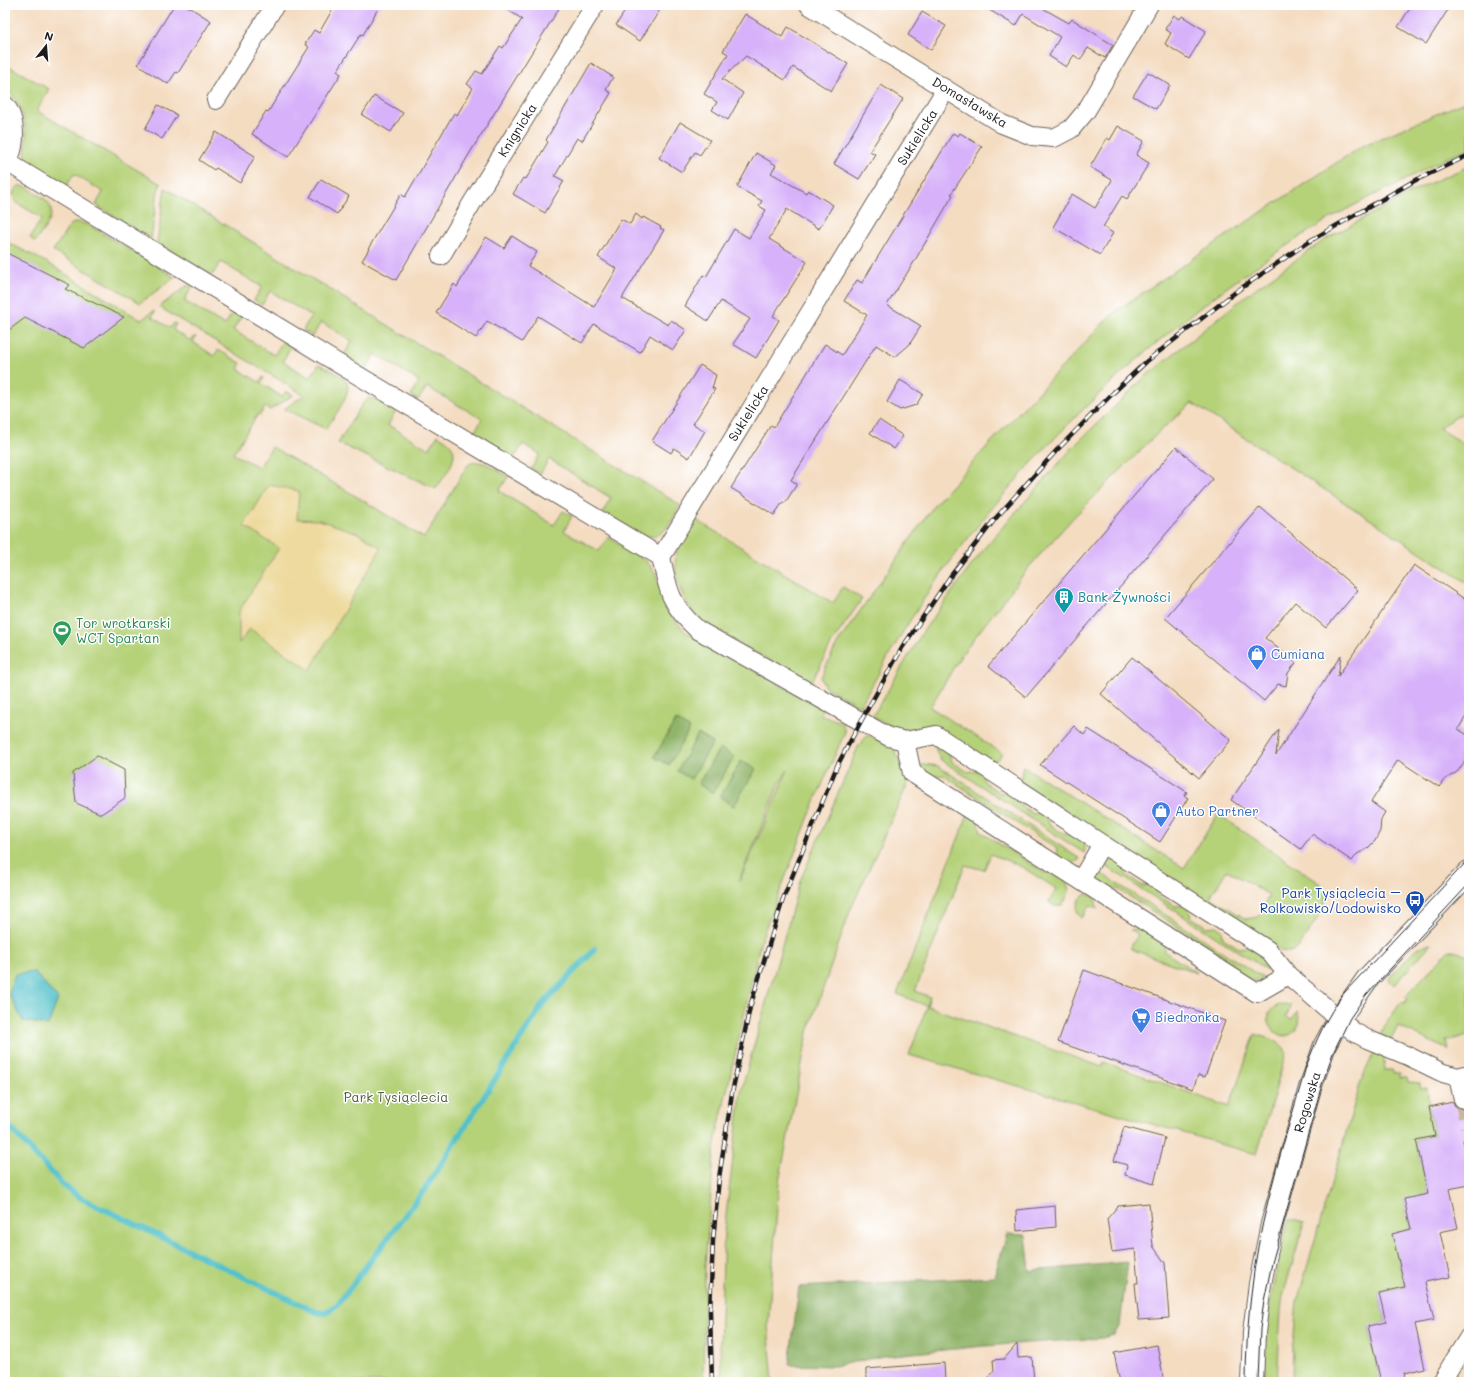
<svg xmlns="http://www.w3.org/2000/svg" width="1474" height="1387" viewBox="0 0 1474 1387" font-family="Mali,sans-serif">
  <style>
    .green { fill: #b5d279; stroke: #68774a; fill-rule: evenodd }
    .forest { fill: #90b469; stroke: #566842 }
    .sand { fill: #eeda9e; stroke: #857b5d }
    .water { fill: #53c1c9; stroke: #386e72 }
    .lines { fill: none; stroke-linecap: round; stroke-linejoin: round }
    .stream { stroke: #53c1c9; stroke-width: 6 }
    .building { fill: #d7b1f9 }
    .street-tunnel { stroke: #c9b6a0; stroke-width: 18; stroke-dasharray: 18 9; stroke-linecap: butt }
    .street-casing { stroke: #685f56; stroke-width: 20 }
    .secondary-casing { stroke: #685f56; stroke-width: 24 }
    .street { stroke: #fff; stroke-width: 18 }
    .secondary { stroke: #fff; stroke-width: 22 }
    .tram { stroke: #1c1c1c; stroke-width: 1 }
    .rail-casing { stroke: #1c1c1c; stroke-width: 4.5 }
    .rail { stroke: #fff; stroke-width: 3; stroke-dasharray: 9; stroke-linecap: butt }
    .labels { text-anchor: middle; stroke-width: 3; stroke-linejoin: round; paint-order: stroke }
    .street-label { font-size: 13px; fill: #1c1c1c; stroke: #fff }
    .culture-label { font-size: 13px; fill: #0d838f; stroke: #fff; text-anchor: start }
    .leisure-label { font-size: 13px; fill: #27864d; stroke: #fff; text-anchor: start }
    .shop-label { font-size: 13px; fill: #366cbe; stroke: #fff; text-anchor: start }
    .transit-label { font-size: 13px; fill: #164399; stroke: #fff; text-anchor: end }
    .park-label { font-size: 13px; fill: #525c3d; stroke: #fff }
  </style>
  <rect width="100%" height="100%" fill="#fff"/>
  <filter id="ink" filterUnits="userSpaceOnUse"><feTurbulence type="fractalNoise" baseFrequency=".025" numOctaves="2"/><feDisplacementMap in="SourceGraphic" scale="8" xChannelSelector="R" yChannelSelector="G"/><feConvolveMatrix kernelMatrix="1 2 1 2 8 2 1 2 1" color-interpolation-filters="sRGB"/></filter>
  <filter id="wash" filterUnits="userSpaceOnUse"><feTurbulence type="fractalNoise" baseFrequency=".012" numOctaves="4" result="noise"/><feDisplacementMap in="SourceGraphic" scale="16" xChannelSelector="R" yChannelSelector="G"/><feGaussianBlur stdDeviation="0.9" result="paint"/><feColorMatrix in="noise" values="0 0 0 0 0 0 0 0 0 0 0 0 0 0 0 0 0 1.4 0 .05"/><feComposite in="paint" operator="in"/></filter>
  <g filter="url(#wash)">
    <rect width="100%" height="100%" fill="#f4dcc1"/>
    <path class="green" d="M5 64 49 89 37 111 161 184 158 190 151 239 96 205 103 192 74 174 66 187C56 181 37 173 30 164 23 155 26 146 26 137 26 117 18 100 5 86Z
      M1469 100V148C1446 158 1423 170 1401 182 1365 199 1330 217 1297 239 1162 326 1042 437 947 566 914 610 887 659 860 706L825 687 821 677 837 644 935 504 993 440 1113 313 1251 219 1362 146Z
      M1469 166V409L1439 428 1469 447V584L1192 403 1161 430 1072 519 1029 567 962 654 930 707 1002 753 998 759 992 762 934 729 926 727 900 731 887 729 888 725 872 717 924 630 986 546 1074 446 1146 376 1257 287 1326 239 1417 189Z
      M19 186C27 186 33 191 39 195 63 210 47 224 35 242L30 238 42 218 15 202 13 194 15 189Z
      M165 188 680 505C671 522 664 542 641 535L603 512 611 498 549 459 540 474 531 469 540 454 523 444 514 458 474 433 482 419 427 387 418 400 411 396 419 381 375 354 366 369 344 355 352 341 321 322 313 336 303 330 311 316 270 291 262 305 254 300 262 287 221 262 212 275 157 243Z
      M77 222 87 224 175 277 140 303 53 251 70 225Z
      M5 241 46 262 141 320 153 311 155 312 152 317 170 328 174 323 176 324 173 330 191 341 195 336 196 337 193 342 214 356 218 350 241 363 238 369 259 382 263 377 264 378 261 383 282 397 286 391 293 395 270 410 265 407 260 415 258 414 233 454 259 467 272 447 359 498 424 538 467 466C480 455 496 470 508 477L499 491 554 525 563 511 572 516 564 531 599 551 608 537 647 562 651 567 656 574 663 599 670 615 686 632 823 709 820 714 842 723 845 732 815 801 761 940 715 1143 705 1265 703 1382H5ZM788 770 740 880H739L779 784Z
      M188 285 192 287 184 301 225 325 233 312 242 316 233 330 274 355 283 341 291 346 283 361 310 378 319 364C326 368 342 375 346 381 354 392 332 419 326 429L284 409 304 395 159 307Z
      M369 398 377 400 396 411 388 425 429 449 438 435C441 438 445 439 448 442 464 455 443 477 436 489L338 443 362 404 365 401Z
      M693 518 833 603 843 587 862 599 833 641 811 683 705 625C684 605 669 576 678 546 681 537 688 527 693 518Z
      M868 735 892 745 909 781 850 911 808 1032 779 1182 768 1325 773 1382H722L720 1347 724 1232 741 1092 800 881 859 745Z
      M938 744 948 749 952 762 968 772 977 770 983 773 984 782 1000 793 1010 791 1015 796 1017 803 1033 814 1041 812 1047 817 1049 824 1065 835 1077 833C1083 840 1087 844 1084 853L941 760 937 753 935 745Z
      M924 764 938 766 1080 859C1073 865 1067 863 1059 860L1056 848 943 775 931 777 922 770V765Z
      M1023 766 1184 868 1218 814 1321 884 1327 895 1322 912 1297 949 1290 952 1281 951 1020 782ZM1227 870 1269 895 1259 917 1246 919 1210 897Z
      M968 814 978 820 981 832 1045 873 1055 871C1068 880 1074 890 1062 905 1057 907 1051 907 1049 901L1057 889 1022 867 991 854 984 870 965 865 915 991 930 997 927 1006 1102 1067 1104 1062 1229 1107 1255 1034C1265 1038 1284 1041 1286 1053L1257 1154 1219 1144V1143L909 1055 927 1006 897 994Z
      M1109 859 1124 864 1126 875 1143 886 1151 884 1156 887 1159 896 1175 906 1184 905 1189 909 1191 917 1207 927 1216 926 1222 930 1223 938 1239 948 1251 946 1262 953 1268 964 1267 970 1101 863Z
      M1096 870 1263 978C1252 985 1243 977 1233 972L1231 962 1118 889 1108 890 1096 881 1095 875Z
      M1086 894 1094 897 1098 909 1090 905 1082 918C1073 911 1077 899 1086 894Z
      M1140 928 1164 941 1165 952 1197 973 1131 949V946L1138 935 1130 930Z
      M1431 944 1394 985 1388 979 1417 948 1425 945Z
      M1449 950 1469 955V1035L1446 1041 1448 1050 1398 1026 1391 1040 1381 1035 1386 1024 1401 1002 1404 1003 1408 999 1405 997Z
      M1284 1004 1292 1006 1286 1016 1291 1020 1297 1012C1300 1018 1301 1023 1296 1029 1280 1052 1250 1010 1284 1004Z
      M1376 1048 1383 1051 1385 1070H1392L1393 1073H1400V1077H1407L1408 1082 1420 1083V1088H1427L1429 1107 1435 1136 1416 1140 1428 1194 1404 1200 1411 1229 1393 1234 1405 1287 1379 1293 1386 1322 1368 1327 1380 1379 1365 1382H1292L1293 1345 1297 1302 1361 1081Z
      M1289 1219 1304 1223 1283 1296 1281 1310 1277 1382H1264C1262 1327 1275 1272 1289 1219Z"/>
    <path class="forest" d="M676 720 690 729 669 765 654 757Z
      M698 734 713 743 691 779 677 771Z
      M720 748 734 757 713 793 698 784Z
      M741 761 756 769 734 806 720 797Z
      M1007 1234 1026 1235 1030 1271 1128 1262 1120 1325 1114 1335 1102 1338 984 1346 883 1356 835 1366 789 1365 799 1287 994 1277Z"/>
    <path class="sand" d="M269 485 299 491 297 519 319 520 358 533 381 548 310 670 250 629 239 643V611L279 548 244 526Z"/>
    <path class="water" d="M34 972 58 999 48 1025 23 1021 9 994 15 974Z"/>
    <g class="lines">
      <path class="stream" d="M5 1122 64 1186 81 1198 316 1312 325 1313 337 1305 425 1189 543 1004 595 949"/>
    </g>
    <g id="blocks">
      <path class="building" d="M174 5H186L211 21 178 73 176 72 168 84 145 70V69L138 64Z
        M335 5H380L363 35 361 34 337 71 341 74 288 157 252 134 266 111 268 112 309 47 305 44 314 30 319 33Z
        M500 5H561L468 156 396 280 362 261 369 249H368L401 194 405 197 454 113 457 115 473 88 467 84 476 71 482 74 500 46 503 48 522 19Z
        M629 5H663L640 41 616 25Z
        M981 5H1037L1069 23 1072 19 1113 45 1105 58 1088 48 1080 60 1074 55 1066 67 1049 56 1060 37 1023 14 1016 26Z
        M1412 5H1451L1426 44 1398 27Z
        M922 12 946 26 931 50 908 35Z
        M745 14 782 37 788 27 848 64 831 91 793 67 785 80 746 56 722 79 743 93 728 120 712 110 717 102 704 94 728 54 723 51Z
        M1174 15 1180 19 1182 16 1206 31 1189 59 1165 44 1171 33 1165 29Z
        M591 63 613 77 606 90 611 93 582 141 577 138 555 176 564 181 545 213 513 194 523 178 526 179 548 142 546 140 550 133Z
        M1148 72 1170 85 1156 109 1133 96Z
        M881 85 903 99 870 151 875 154 859 179 834 164Z
        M374 96 403 113 391 132 362 115Z
        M158 105 177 115 162 139 145 129Z
        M680 122 710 140 700 155 695 152 682 172 659 158Z
        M1118 126 1144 141 1136 155 1149 163 1127 199 1122 196 1103 227 1113 233 1100 255 1053 227 1072 194 1095 208 1112 180 1090 167 1107 138 1110 140Z
        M216 132 255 156 240 183 216 168 214 170 199 160Z
        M953 133 958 136 960 133 982 147 951 194 953 195 914 262 887 305 921 326 909 345 895 357 876 345 791 480 797 484 785 503 783 502 774 515 731 488 771 425 774 427 825 344 842 355 867 315 844 301 857 280 862 283Z
        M756 153 776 165 771 173 806 193 808 190 833 205 819 229 787 209 769 239 807 262 773 316 779 320 756 358 733 344 750 319 721 301 708 321 685 306 703 275 706 277 734 229 749 238 766 210 759 206 762 201 737 187Z
        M321 179 349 196 337 214 310 197Z
        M636 214 642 219 643 217 661 227 660 228 664 230 622 298 668 325 671 320 686 330 673 350 650 335 640 352 594 324 582 343 538 316 522 342 487 321 476 338 436 313 454 284 457 287 486 237 504 248 512 236 537 252 528 266 594 307 617 269 598 257 621 219 630 224Z
        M5 252 70 285 65 289 124 317 84 348 25 318 5 333Z
        M700 365 716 375 712 388 715 389 693 424 705 431 689 458 674 448 671 453 652 441Z
        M900 380 923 394 916 405 900 410 887 402Z
        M879 420 903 436 894 449 870 433Z
        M1176 447 1213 479 1026 697 988 666Z
        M1260 507 1358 590 1326 628 1295 602 1265 638 1296 663 1288 673 1286 686 1278 684 1264 701 1165 618Z
        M1414 565 1469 602V712L1458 729 1469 736V741L1467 745 1466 758 1462 766 1457 772 1444 780 1439 787 1398 760 1371 802 1385 812 1381 819 1380 831 1375 841 1367 849 1357 854 1352 861 1312 834 1301 849 1231 800 1279 729 1276 755 1341 655 1338 676Z
        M1132 657 1231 740 1199 778 1101 694Z
        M1074 726 1084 735 1088 729 1187 792 1184 796 1188 798 1160 842 1040 765Z
        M97 756 124 770 125 798 101 814 76 803 73 773Z
        M1084 970 1225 1021 1205 1077 1198 1075 1193 1089 1058 1042Z
        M1453 1102 1455 1106 1460 1109H1465L1469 1107V1138L1463 1140 1469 1166V1185L1449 1189 1458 1228 1440 1232 1450 1277 1425 1282 1434 1320 1415 1324 1425 1368 1404 1373 1406 1382H1381L1368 1326 1386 1322 1379 1293 1405 1287 1392 1234 1411 1229 1404 1199 1428 1194 1416 1140 1435 1136 1429 1107Z
        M1124 1127 1165 1138 1154 1184 1125 1175 1127 1165 1114 1161Z
        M1149 1203 1153 1246 1165 1263 1169 1318 1139 1320 1136 1294 1135 1283H1138L1135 1249 1112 1252 1107 1219 1118 1206Z
        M1055 1206 1056 1227 1017 1231 1016 1210Z
        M1017 1344 1018 1358 1032 1357 1034 1382H984L994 1370 993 1360 1004 1359Z
        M1157 1345 1164 1382H1120L1114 1353Z
        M944 1363 945 1382H866V1369Z"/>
    </g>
  </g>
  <g filter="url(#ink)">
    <use href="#blocks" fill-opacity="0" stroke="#685f56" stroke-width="1"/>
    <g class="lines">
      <path class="street-tunnel" d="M1463 1099 1469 1126"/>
      <defs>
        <path id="street" d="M809 5 1002 124 1032 136 1054 138 1071 129 1086 111 1149 5
          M946 89 661 557C668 591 671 606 698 630L889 737 905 741 936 735 1102 844 1268 950 1288 975 1354 1032 1367 1039 1408 1056 1443 1073 1458 1077 1469 1074
          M216 100 275 5
          M5 105C17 119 17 150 5 164
          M7 162 344 367 661 557
          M441 256 472 203 595 5
          M905 741 912 773 1257 993 1288 975
          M1081 880 1102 844
          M1458 1077 1463 1099
          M1441 1382 1469 1337"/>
        <path id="secondary" d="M1252 1382 1254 1333 1260 1284 1272 1224 1310 1088 1325 1045 1339 1019 1368 978 1469 872"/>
      </defs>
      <use href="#street" class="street-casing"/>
      <use href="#secondary" class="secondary-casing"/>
      <use href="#street" class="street"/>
      <use href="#secondary" class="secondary"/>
      <path class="tram" d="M1246 1382C1246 1322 1253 1260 1268 1201 1279 1156 1293 1112 1306 1067 1316 1040 1327 1016 1344 993L1469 859
        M1258 1382 1260 1329 1264 1301 1272 1263 1322 1084 1333 1053 1350 1018 1366 995 1469 884"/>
      <defs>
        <path id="rail" d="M712 1382 710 1311 713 1240 719 1178 732 1093 750 1007 783 899 837 766 867 710 902 648 950 577 995 519 1056 451 1114 392 1147 361 1237 291 1308 242 1414 181 1469 155"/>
      </defs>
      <use href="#rail" class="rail-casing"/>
      <use href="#rail" class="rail"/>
    </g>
  </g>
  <defs>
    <symbol id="building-pin" viewBox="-11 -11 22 30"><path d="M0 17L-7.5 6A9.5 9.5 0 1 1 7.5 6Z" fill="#0f9aa8" stroke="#fff"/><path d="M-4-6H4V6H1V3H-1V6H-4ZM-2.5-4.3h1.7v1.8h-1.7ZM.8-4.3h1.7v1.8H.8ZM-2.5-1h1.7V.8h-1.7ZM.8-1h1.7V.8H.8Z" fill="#fff"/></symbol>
    <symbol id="stadium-pin" viewBox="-11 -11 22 30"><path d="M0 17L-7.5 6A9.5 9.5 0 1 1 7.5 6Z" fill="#2e9e5b" stroke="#fff"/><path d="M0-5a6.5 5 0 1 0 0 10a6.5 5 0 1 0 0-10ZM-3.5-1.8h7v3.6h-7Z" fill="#fff"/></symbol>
    <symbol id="shop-pin" viewBox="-11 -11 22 30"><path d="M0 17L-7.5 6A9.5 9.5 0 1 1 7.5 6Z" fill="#3f7fe0" stroke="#fff"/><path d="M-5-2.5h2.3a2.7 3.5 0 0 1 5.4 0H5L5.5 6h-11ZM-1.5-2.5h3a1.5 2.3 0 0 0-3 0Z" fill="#fff"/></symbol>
    <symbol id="bus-pin" viewBox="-11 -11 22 30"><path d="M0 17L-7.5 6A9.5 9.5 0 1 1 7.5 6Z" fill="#1a4fb4" stroke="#fff"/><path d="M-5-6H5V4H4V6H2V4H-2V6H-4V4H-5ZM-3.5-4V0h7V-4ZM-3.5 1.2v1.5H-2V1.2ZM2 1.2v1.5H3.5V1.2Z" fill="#fff"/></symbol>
    <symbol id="supermarket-pin" viewBox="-11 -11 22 30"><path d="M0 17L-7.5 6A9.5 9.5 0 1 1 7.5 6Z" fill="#3f7fe0" stroke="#fff"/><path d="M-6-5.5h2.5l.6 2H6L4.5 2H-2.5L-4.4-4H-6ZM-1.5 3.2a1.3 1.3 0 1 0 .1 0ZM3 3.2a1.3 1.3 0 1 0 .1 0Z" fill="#fff"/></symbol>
  </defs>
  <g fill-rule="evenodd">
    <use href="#building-pin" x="1053" y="586" width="22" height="30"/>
    <use href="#stadium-pin" x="51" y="619" width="22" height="30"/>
    <use href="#shop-pin" x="1246" y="643" width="22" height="30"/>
    <use href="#shop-pin" x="1150" y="800" width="22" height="30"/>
    <use href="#bus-pin" x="1404" y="889" width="22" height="30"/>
    <use href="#supermarket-pin" x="1130" y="1006" width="22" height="30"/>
  </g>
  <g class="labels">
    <g class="street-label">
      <text transform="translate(970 102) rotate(31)" y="5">Domasławska</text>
      <text transform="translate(517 130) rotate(-58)" y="5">Knignicka</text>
      <text transform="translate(917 137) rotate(-58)" y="5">Sukielicka</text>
      <text transform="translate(748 413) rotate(-58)" y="5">Sukielicka</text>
      <text transform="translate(1307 1102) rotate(-73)" y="5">Rogowska</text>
    </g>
    <g class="culture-label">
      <text x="1078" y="602">Bank Żywności</text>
    </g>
    <g class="leisure-label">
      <text x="76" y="628">Tor wrotkarski<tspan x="76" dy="15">WCT Spartan</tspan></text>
    </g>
    <g class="shop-label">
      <text x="1271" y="659">Cumiana</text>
      <text x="1175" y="816">Auto Partner</text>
      <text x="1155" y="1022">Biedronka</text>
    </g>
    <g class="transit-label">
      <text x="1401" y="898">Park Tysiąclecia –<tspan x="1401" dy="15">Rolkowisko/Lodowisko</tspan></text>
    </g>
    <g class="park-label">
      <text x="396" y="1102">Park Tysiąclecia</text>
    </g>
  </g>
  <rect width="1474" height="1387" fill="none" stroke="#fff" stroke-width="20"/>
  <g transform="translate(46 46) rotate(17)" stroke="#ffffff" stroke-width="3" paint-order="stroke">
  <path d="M0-3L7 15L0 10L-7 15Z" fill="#1c1c1c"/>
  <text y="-6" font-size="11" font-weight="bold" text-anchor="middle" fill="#1c1c1c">N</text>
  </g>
</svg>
